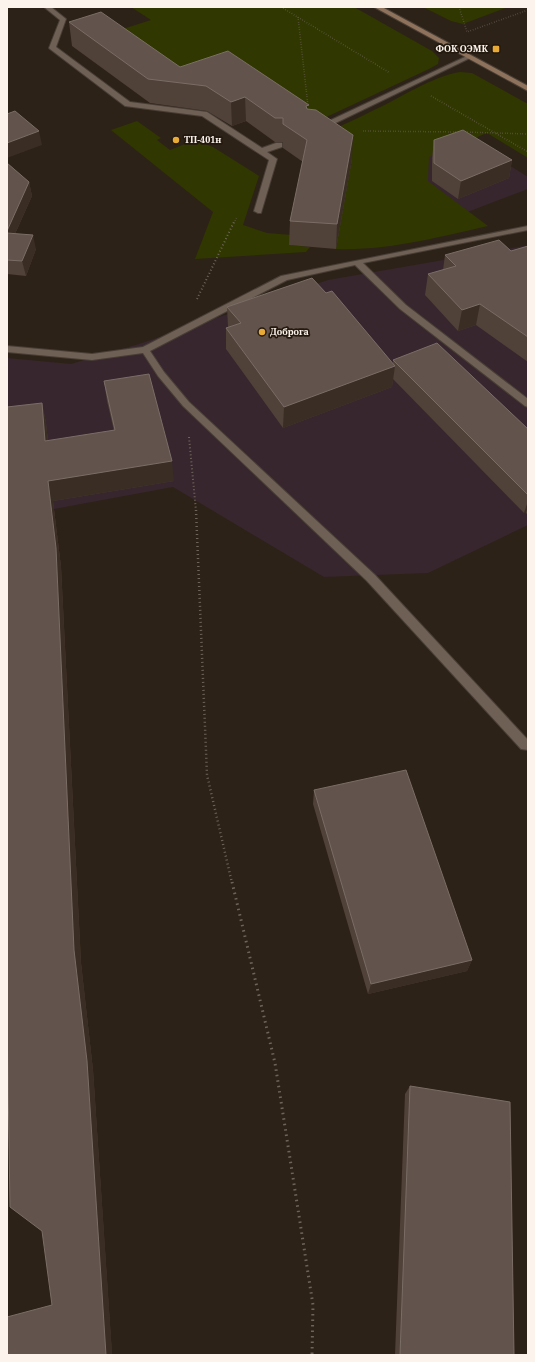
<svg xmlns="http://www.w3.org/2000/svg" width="535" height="1362" viewBox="0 0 535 1362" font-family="'Noto Serif',serif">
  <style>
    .commercial { fill: #37262e }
    .green { fill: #303701 }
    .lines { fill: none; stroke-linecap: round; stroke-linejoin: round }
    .service-casing { stroke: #483e36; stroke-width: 2 }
    .secondary-casing { stroke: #483e36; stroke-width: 2 }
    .path-far3 { stroke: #6e645a; stroke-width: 1.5; stroke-dasharray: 0.5 2; stroke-linecap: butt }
    .path-far2 { stroke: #6e645a; stroke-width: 2; stroke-dasharray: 1 2.5; stroke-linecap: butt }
    .path-far1 { stroke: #6e645a; stroke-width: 2.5; stroke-dasharray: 1 3; stroke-linecap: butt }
    .path { stroke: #6e645a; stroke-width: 3; stroke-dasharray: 1.5 4; stroke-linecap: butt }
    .service { fill: #6e6054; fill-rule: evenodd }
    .secondary { fill: #8e725b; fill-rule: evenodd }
    .wall { fill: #504139 }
    .shaded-wall { fill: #3a2d24 }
    .building { fill: #62544d; stroke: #7a6d66 }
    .poi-dot { fill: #e9ab38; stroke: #24190e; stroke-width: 1.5 }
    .labels { text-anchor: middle; stroke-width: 3.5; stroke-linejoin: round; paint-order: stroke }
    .far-poi-label { font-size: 9px; font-weight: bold; fill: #fbf3ec; stroke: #24190e; text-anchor: start }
  </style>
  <rect width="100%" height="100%" fill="#2d2217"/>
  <path class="commercial" d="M458 133 528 177V189L444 221 400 156Z
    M524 246 528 249V525L428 573 324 577 173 487 54 509 61 567 7 574V358L71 364 139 344 328 280Z"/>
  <path class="green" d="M131 7H354L432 51 439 58 438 64 429 69 305 127 182 91 104 35 151 20Z
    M423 7H508L463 24 451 21Z
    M460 72 472 73 528 104V158L487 133 429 157 428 181 488 226C439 237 387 251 336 249L318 136C337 127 357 119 376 109 403 97 430 77 460 72Z
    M137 121 161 138 157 140 170 150 195 140 213 147 259 176 243 225 267 233 292 235 290 245 310 247 306 252 195 259 213 212 111 130Z"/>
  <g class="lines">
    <defs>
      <path id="service" d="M44 7H51L66 19 56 47 130 102 207 112 262 148 276 143H282V147L267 152 277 159 261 213H258L254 211 269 160 202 116 125 106 50 49 49 48 60 20Z
        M467 56 472 57 321 130H315L314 128Z
        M528 226V230L363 263 406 305 528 399V407L525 406 400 309 355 265 287 280 150 351 164 372 189 402 375 575 528 740V750L521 749 367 581 183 406 158 376 143 353 92 360 7 352V346L92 354 143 347 281 276Z"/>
      <path id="secondary" d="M374 7H382L528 86V91Z"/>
    </defs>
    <use href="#service" class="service-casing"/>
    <use href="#secondary" class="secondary-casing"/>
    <path class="path-far3" d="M281 7 390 73
      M459 7 467 32 528 10
      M298 17 308 106
      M431 96 528 152
      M363 131 460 132
      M465 132 528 134
      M234 223 237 217"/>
    <path class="path-far2" d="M197 299 234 222
      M189 437 196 511"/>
    <path class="path-far1" d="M196 510 207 775 232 883"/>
    <path class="path" d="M232 882 275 1063 313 1305 312 1355"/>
    <use href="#service" class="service"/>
    <use href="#secondary" class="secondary"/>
  </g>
  <path class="wall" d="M69 22 180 67 308 109 352 159 336 249 289 245 290 221 303 162 283 148V142H275L246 121 232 126 207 111 150 103 72 46Z
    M434 140 512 160 509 178 458 199 432 181V158Z
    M7 163 29 182 32 196 15 234 36 249 26 276 7 274Z
    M528 246V362L476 325 458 331 425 295 428 274 443 270 445 255 511 251Z
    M227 307 393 364V360L528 429V515L526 513H524L393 379 392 387 283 428 226 349V328L228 327Z
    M104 381 174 481 53 501 61 567 81 963 93 1070 112 1355 52 1305 42 403 46 423 48 441 114 431 107 401Z
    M314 790 472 960 467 971 368 994 313 804Z
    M410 1086 514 1355H395L405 1094Z"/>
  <path class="shaded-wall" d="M245 97 246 121 232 126 231 102Z
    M39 131 42 145 7 158V143Z
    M353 135 352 159 336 249 337 224Z
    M512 160 509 178 458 199 461 181Z
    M29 182 32 196 9 247 7 238V231Z
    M33 235 36 249 26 276 22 261Z
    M480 304 476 325 458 331 462 310Z
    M395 366 392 387 283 428 284 407Z
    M42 403 46 423 50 461 45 441Z
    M172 461 174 481 53 501 61 567 81 963 93 1070 112 1352V1355H106L74 950 48 481Z
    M528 501V506L526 513H524Z
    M472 960 467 971 368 994 371 984Z"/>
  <path class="building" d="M101 12 180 67 228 51 309 105 306 106 307 109 316 110 353 135 337 224 290 221 307 140 283 124V118H275L245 97 231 102 206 86 148 79 69 22Z
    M15 111 39 131 7 143V114Z
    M463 130 512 160 461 181 434 163V140Z
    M7 163 29 182 7 231Z
    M7 233 33 235 22 261 7 260Z
    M499 240 511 251 528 246V337L480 304 462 310 428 274 456 266 445 255Z
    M312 278 326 293 332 291 395 366 284 407 226 328 241 323 227 307Z
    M437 343 528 429V495L393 360Z
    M149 374 172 461 48 481 56 548 74 950 87 1061 106 1355H7V1317L52 1305 42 1231 10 1207 7 1018V407L42 403 45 441 115 430 104 381Z
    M406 770 472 960 371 984 314 790Z
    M410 1086 510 1102 514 1355H400Z"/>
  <g class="poi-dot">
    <rect x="492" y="45" width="8" height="8" rx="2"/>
    <circle cx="176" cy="140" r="4"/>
    <circle cx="262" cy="332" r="4"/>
  </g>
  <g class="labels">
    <g class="far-poi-label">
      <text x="488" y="52" text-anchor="end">ФОК ОЭМК</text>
      <text x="184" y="143">ТП-401н</text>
      <text x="270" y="335">Доброга</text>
    </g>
  </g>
  <rect width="535" height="1362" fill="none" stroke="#fbf3ec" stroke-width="16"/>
</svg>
